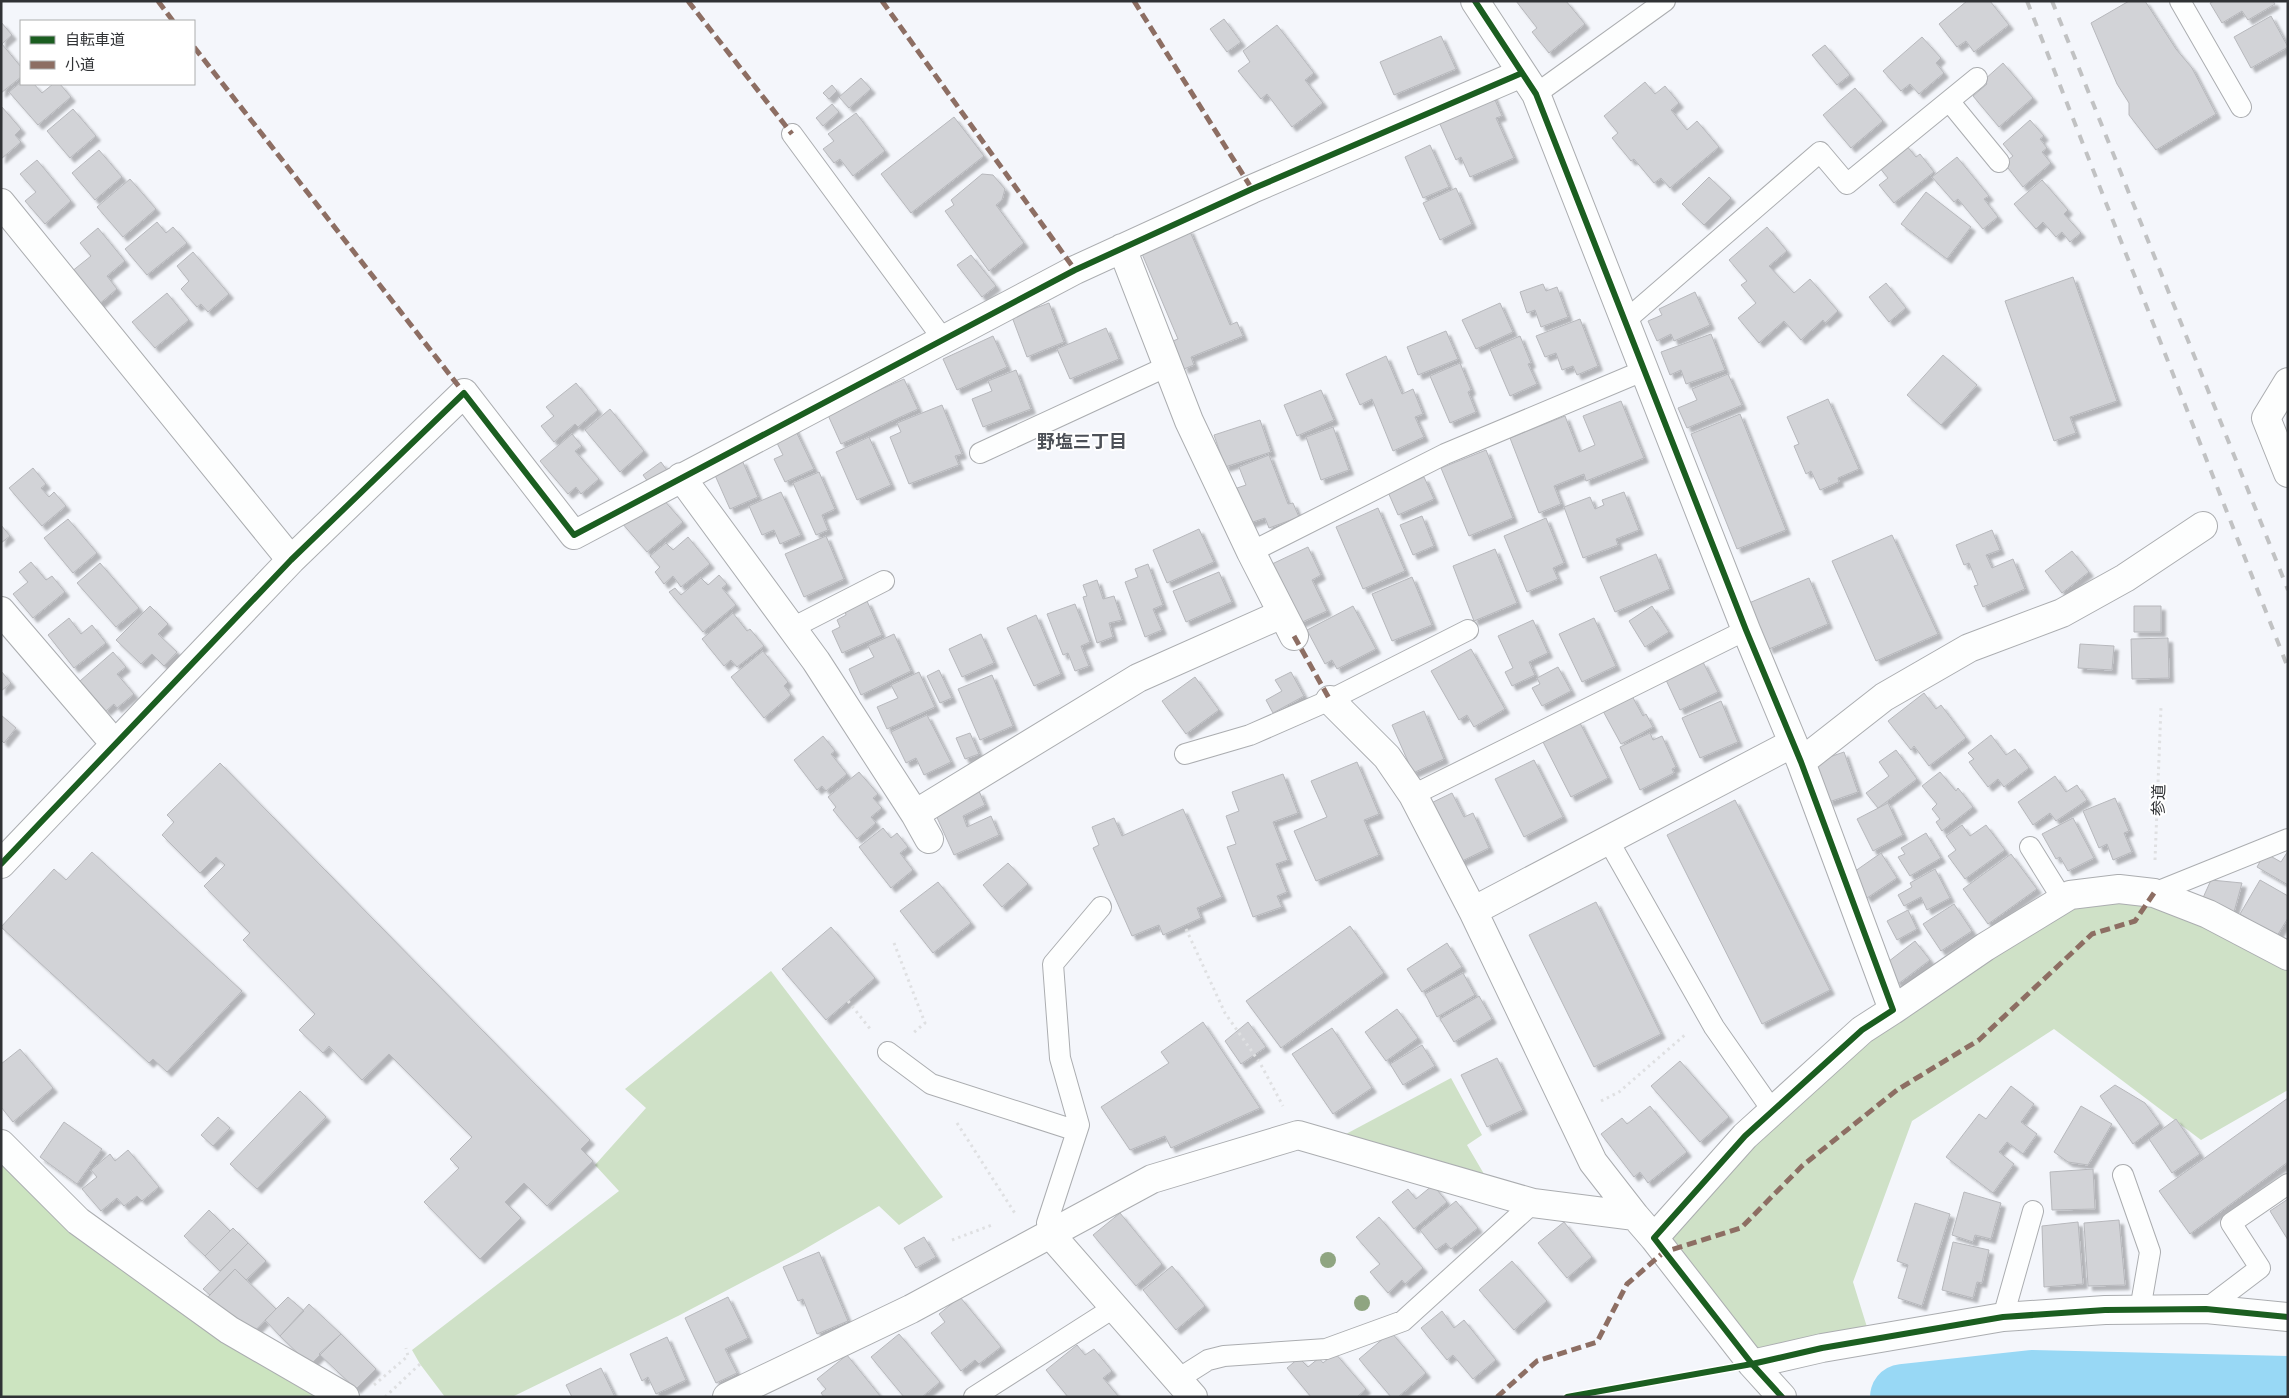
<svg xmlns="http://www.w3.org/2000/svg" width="2289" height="1398" viewBox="0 0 2289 1398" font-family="'Golos Text','Noto Sans JP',sans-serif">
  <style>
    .green { fill: #cfe1c7 }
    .forest { fill: #cce4c0 }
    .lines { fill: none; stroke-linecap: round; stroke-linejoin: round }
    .river { stroke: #98d8f5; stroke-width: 66 }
    .building { fill: #d2d3d7; stroke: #b7b8bc; filter: url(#shadow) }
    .lane-casing { stroke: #abadb0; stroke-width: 22 }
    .street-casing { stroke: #abadb0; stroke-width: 30 }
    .path { stroke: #dfe0e2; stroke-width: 3; stroke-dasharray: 2.5 4; stroke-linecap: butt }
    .lane { stroke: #fdfefe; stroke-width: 20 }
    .street { stroke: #fdfefe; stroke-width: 28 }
    .rail { stroke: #c1c2c3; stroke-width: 4; stroke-dasharray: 9 9; stroke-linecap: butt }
    .quiet { stroke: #8d6e63; stroke-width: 5; stroke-dasharray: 10 5; stroke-linecap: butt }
    .cycleway-casing { stroke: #fff; stroke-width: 9 }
    .cycleway { stroke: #1b5e20; stroke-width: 6 }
    .tree { fill: #8fa581 }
    .labels { text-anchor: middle; stroke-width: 4; stroke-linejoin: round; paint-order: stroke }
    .street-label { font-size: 16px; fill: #303235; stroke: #fff }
    .neighbourhood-label { font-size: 18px; font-weight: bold; fill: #4c5057; stroke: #fff }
  </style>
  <defs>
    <filter id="shadow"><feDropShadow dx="4.5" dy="4.5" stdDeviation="1" flood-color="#0004"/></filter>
  </defs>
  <rect width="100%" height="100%" fill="#f4f6fb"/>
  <path class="green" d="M2119 889 2288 956V1090L2201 1140 2054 1029 1912 1121 1853 1282 1871 1340 1752 1364 1654 1238 1745 1136 1985 947Z
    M771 971 943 1197 899 1225 879 1206 798 1253 678 1316 512 1397H445L420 1364 412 1350 619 1191 595 1165 646 1108 625 1089Z
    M1451 1078 1482 1135 1467 1145 1484 1174 1346 1134Z"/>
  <path class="forest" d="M1 1145 78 1221 345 1397H1Z"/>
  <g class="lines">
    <path class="river" d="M1903 1397 2032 1383 2288 1389"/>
  </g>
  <path class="building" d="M1516 1H1566L1585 24 1549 53 1532 32 1537 28Z
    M1967 1H1990L2009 25 1974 52 1966 41 1957 47 1939 24Z
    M2129 1H2145L2176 49 2192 68 2216 114 2156 150 2129 115V103L2117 84 2091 23Z
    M2214 1H2273L2275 4 2248 20 2242 11 2222 23 2210 3Z
    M2271 16 2288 47 2251 68 2234 37Z
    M1224 19 1241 42 1227 52 1210 29Z
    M1 22 12 35 2 44 21 67V77L1 93Z
    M1277 25 1314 73 1305 80 1323 103 1292 127 1267 94 1261 99 1238 71 1250 62 1243 51Z
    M1441 36 1456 69 1394 95 1380 62Z
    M1922 37 1941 58 1936 63 1944 73 1919 94 1910 84 1901 91 1883 71Z
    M1825 45 1850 75 1837 85 1812 55Z
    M2003 63 2033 98 1999 127 1973 96 1987 84 1984 80Z
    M861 78 871 89 849 108 839 97Z
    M21 82V84H34L42 93 53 84H60L71 97 38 125 9 92Z
    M1645 82 1655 94 1665 86 1679 103 1671 110 1687 130 1697 121 1719 147 1670 188 1661 178 1654 183 1634 159 1631 161 1612 138 1618 133 1604 116Z
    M832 85 837 91 829 99 823 93Z
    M1855 88 1883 121 1851 148 1823 115Z
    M1492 93 1502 116 1496 118 1514 158 1470 177 1461 157 1456 160 1439 122Z
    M832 104 839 112 823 126 816 118Z
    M2 107 21 129 15 135 21 142 1 159Z
    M73 109 96 136 70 158 47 131Z
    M856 113 885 151 853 176 840 159 834 163 823 149 834 141 828 134Z
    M954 117 984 156 911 213 881 174Z
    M2030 120 2044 136 2040 139 2047 148 2042 152 2051 163 2023 187 2004 163 2013 156 2003 144Z
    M1430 145 1449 187 1423 198 1405 157Z
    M1906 145 1916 157 1920 154 1934 172 1894 203 1879 185 1888 178 1879 167Z
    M99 150 122 177 95 200 72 173Z
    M1957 157 1989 196 1984 199 1998 217 1983 229 1958 199 1954 202 1932 177Z
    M37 160 71 201 45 224 25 201 36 192 20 174Z
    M982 174 993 175 1005 189 1002 200 996 205 1024 243 989 271 945 211 954 205 951 200Z
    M1709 177 1731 198 1704 225 1682 204Z
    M130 179 156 209 123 237 97 207Z
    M2042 180 2068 210 2064 214 2081 233 2070 242 2062 232 2056 237 2043 222 2036 229 2014 204Z
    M1456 188 1472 224 1440 240 1423 203Z
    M1926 192 1971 227 1947 259 1901 224Z
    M157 222 166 233 173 227 187 243 147 275 125 249Z
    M1767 227 1787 251 1769 266 1794 293 1810 279 1838 311 1825 323 1823 320 1801 340 1784 321 1759 343 1738 318 1756 303 1741 285 1747 281 1729 260Z
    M98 228 125 261 107 276 117 289 98 305 71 272 91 256 80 243Z
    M1189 229 1230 325 1237 322 1243 336 1191 357 1194 365 1184 369 1173 341 1178 339 1140 249Z
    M193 252 229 294 208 312 201 304 197 307 181 289 189 281 177 266Z
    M971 255 996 286 982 297 957 265Z
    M2073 277 2117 401 2070 417 2076 433 2054 441 2005 301Z
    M1886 283 1906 308 1889 322 1869 297Z
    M1543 284 1546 291 1557 287 1568 317 1541 327 1535 310 1527 313 1520 292Z
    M1695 292 1710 325 1674 341 1671 334 1657 341 1648 321 1662 315 1659 309Z
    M167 293 189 320 155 348 132 322Z
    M1049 303 1064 342 1027 357 1012 317Z
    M1500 303 1513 332 1476 349 1462 320Z
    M1580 319 1598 366 1577 375 1573 366 1562 370 1556 353 1545 357 1536 336Z
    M1106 328 1119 359 1070 379 1057 349Z
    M1446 331 1458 359 1418 375 1407 347Z
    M1711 334 1725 370 1686 384 1681 370 1670 375 1661 352Z
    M993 336 1007 367 957 390 943 359Z
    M1520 336 1531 363 1528 364 1537 384 1510 396 1490 349Z
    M1943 355 1977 385 1941 425 1907 395Z
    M1386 356 1402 394 1413 389 1423 414 1415 417 1424 437 1393 451 1372 399 1360 405 1346 374Z
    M1460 363 1471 390 1468 392 1476 412 1450 423 1430 376Z
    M1016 370 1031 409 983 427 972 399 992 391 988 381Z
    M1728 374 1742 405 1687 428 1678 408 1697 400 1692 389Z
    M904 379 918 409 841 444 827 413Z
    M576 383 598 410 578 427 575 424 554 442 541 426 554 416 546 407Z
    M1321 390 1334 420 1297 436 1284 405Z
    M1828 399 1859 469 1838 478 1839 482 1820 490 1811 471 1806 474 1794 446 1799 444 1787 417Z
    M1621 401 1644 458 1586 481 1584 474 1554 486 1561 504 1539 513 1510 438 1565 416 1579 452 1595 445 1583 416Z
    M942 405 962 454 955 456 959 465 909 484 890 437 901 432 897 423Z
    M610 409 644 451 620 472 585 430Z
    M1740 414 1786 530 1737 549 1691 434Z
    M1260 420 1271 452 1225 467 1214 435Z
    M793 425 814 469 785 482 774 459 783 455 773 435Z
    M1333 427 1349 470 1321 480 1306 437Z
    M572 434 582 446 575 451 599 479 581 494 576 487 568 494 540 461Z
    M869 437 891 485 857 500 836 452Z
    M1486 450 1513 518 1469 536 1441 468Z
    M1269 455 1288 504 1293 503 1299 517 1269 528 1265 518 1250 523 1237 488 1246 485 1239 467Z
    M742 460 758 497 730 509 714 473Z
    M661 462 669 473 651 486 643 475Z
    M33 468 46 484 41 488 49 497 54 492 66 506 42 526 9 488Z
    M819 472 835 509 822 515 828 530 816 535 793 483Z
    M1424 477 1434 499 1398 515 1388 492Z
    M781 492 801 535 780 544 774 530 762 535 749 506Z
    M1624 492 1639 530 1616 539 1618 545 1583 558 1564 507 1590 497 1595 509 1604 505 1602 500Z
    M663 499 683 522 647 552 621 522 640 506 646 513Z
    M1378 508 1405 571 1363 589 1336 527Z
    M1422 516 1434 546 1413 555 1400 525Z
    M1546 518 1564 563 1553 568 1558 579 1527 592 1504 536Z
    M68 519 97 553 73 573 44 538Z
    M1 525 10 536 1 543Z
    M1199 529 1214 562 1167 583 1153 550Z
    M1992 530 2000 550 1986 555 1992 568 2013 559 2025 589 1983 607 1974 586 1978 585 1969 563 1964 565 1956 545Z
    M1892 535 1938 634 1876 661 1832 561Z
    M826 536 844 579 804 597 785 554Z
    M688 537 710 564 681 587 673 576 664 584 655 572 660 567 650 556 666 543 673 550Z
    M1308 547 1321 575 1312 580 1327 611 1300 623 1272 564Z
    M1495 549 1517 603 1474 621 1453 566Z
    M2072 551 2089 572 2062 593 2045 571Z
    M1656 554 1670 589 1615 612 1600 577Z
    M31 562 46 580 52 576 65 592 33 618 13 594 28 582 19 572Z
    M100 563 139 608 116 627 77 583Z
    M1148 564 1163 605 1153 609 1162 630 1145 637 1125 582 1138 577 1135 569Z
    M1219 572 1232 602 1186 622 1173 591Z
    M719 575 727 584 722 588 736 605 703 632 669 592 675 588 681 595 701 578 708 585Z
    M1412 577 1432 625 1392 641 1372 594Z
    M1809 578 1828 624 1769 649 1749 603Z
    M1097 580 1103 599 1114 596 1122 620 1109 623 1113 637 1097 643 1083 597 1087 596 1083 585Z
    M867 601 882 635 842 653 832 631 840 627 837 620 846 615 845 611Z
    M1075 604 1090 642 1081 646 1089 666 1075 671 1068 653 1063 655 1047 614Z
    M150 606 168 624 158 634 177 652 164 666 152 654 141 664 116 640Z
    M1353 606 1376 649 1337 669 1332 660 1325 664 1307 630Z
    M1652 606 1669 632 1645 647 1629 621Z
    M2134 606H2161V632H2134Z
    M733 613 747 631 750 629 764 646 737 667 731 660 724 666 702 639Z
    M1036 615 1061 674 1034 686 1007 628Z
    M69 618 81 634 92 625 106 643 74 668 48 635Z
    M1594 618 1616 666 1582 682 1559 634Z
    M1533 620 1548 653 1529 662 1535 675 1512 686 1505 672 1513 668 1498 636Z
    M894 634 911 671 861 695 849 669 874 657 868 646Z
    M981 634 994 663 962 677 949 649Z
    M2168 638 2169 678 2132 679 2131 639Z
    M2080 644 2114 646 2112 670 2078 668Z
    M1471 649 1505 709 1474 727 1467 715 1459 720 1431 671Z
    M763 651 788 682 784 686 791 695 764 718 731 677Z
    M113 652 126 667 117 674 134 694 117 708 114 704 106 711 80 681Z
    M1703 662 1718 692 1680 710 1666 680Z
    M1558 667 1571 691 1542 706 1532 688 1540 684 1537 678Z
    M939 670 952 698 940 703 927 676Z
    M1 671 11 683 1 691Z
    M919 672 935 707 887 729 877 707 898 698 891 685Z
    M1291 672 1304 696 1273 713 1266 700 1282 691 1275 680Z
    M992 675 1013 726 980 740 958 689Z
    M1195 677 1219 710 1186 734 1162 701Z
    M1924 693 1936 709 1941 705 1966 738 1929 766 1914 746 1911 750 1888 721Z
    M1632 696 1643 716 1646 714 1653 727 1621 744 1603 711Z
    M1721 701 1738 742 1700 758 1682 718Z
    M1424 711 1444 759 1413 773 1392 725Z
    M1 715 16 728 4 743 1 740Z
    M927 715 951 762 924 775 916 758 906 763 891 732Z
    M1579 721 1608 778 1571 797 1542 740Z
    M970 733 979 754 965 759 956 738Z
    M1650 733 1653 740 1662 736 1676 767 1672 769 1674 773 1640 790 1620 747Z
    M1991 735 2006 755 2015 749 2029 768 2004 787 1998 779 1988 787 1969 762 1974 759 1968 753Z
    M823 736 835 751 831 754 847 774 826 791 822 786 817 790 794 760Z
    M1896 750 1917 779 1878 808 1866 793 1889 776 1879 762Z
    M1844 752 1858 792 1829 802 1815 762Z
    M1534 760 1563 817 1524 837 1495 779Z
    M1357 762 1379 814 1364 820 1379 855 1316 881 1294 831 1327 817 1311 781Z
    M220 763 590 1140 581 1149 593 1161 547 1206 524 1183 505 1202 521 1218 480 1259 424 1202 459 1168 450 1159 472 1137 389 1054 362 1080 329 1046 323 1053 299 1030 315 1014 243 940 250 933 204 886 225 865 216 857 200 873 162 835 174 822 167 815Z
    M859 772 878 794 873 798 882 808 871 817 876 823 857 839 833 810 836 807 828 797Z
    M1940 772 1956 791 1958 788 1973 807 1942 831 1936 822 1940 819 1932 809 1937 804 1922 786Z
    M1283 774 1298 813 1273 822 1288 860 1276 864 1287 892 1277 896 1282 907 1253 917 1227 847 1236 844 1226 816 1239 811 1232 792Z
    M2055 776 2066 792 2077 785 2087 800 2056 821 2050 813 2033 825 2018 802Z
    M979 791 985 805 963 816 967 827 991 816 999 835 954 855 934 811Z
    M1452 793 1464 817 1473 813 1489 848 1456 864 1427 805Z
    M2115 798 2129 831 2124 833 2132 852 2113 860 2107 844 2099 848 2083 811Z
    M1735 800 1830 990 1762 1024 1667 835Z
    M1888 803 1903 835 1873 851 1857 819Z
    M1183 809 1222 897 1197 908 1201 918 1163 935 1159 925 1132 936 1093 848 1099 845 1092 827 1114 818 1122 836Z
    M2073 818 2094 858 2068 871 2060 857 2056 859 2042 834Z
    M1962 825 1970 836 1986 825 2005 850 1965 879 1948 856 1956 850 1946 836Z
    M883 828 891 838 897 833 908 847 900 853 913 870 891 888 859 847Z
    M1926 833 1941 858 1910 876 1898 857 1905 854 1901 848Z
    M2288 851V885L2257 867 2265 853 2281 862Z
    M92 852 242 991 167 1072 153 1059 149 1063 1 927 54 869 66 880Z
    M1881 853 1897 878 1867 898 1851 874Z
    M2011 854 2037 889 1988 924 1963 889Z
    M1008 863 1028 884 1002 907 983 885Z
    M1935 869 1950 898 1927 910 1921 897 1904 906 1898 895 1912 887 1910 883Z
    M2211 880 2242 883 2234 912 2202 900Z
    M2260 880 2288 896V918L2277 936 2240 914Z
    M938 882 971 923 933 953 900 911Z
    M1596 902 1661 1034 1594 1067 1529 935Z
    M1954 904 1972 931 1941 951 1923 924Z
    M1908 910 1917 929 1897 940 1887 921Z
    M1350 926 1384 973 1281 1048 1246 1001Z
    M831 927 875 978 826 1020 782 969Z
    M1915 941 1930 960 1898 984 1884 965Z
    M1447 943 1462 967 1422 992 1407 969Z
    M1463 973 1475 995 1437 1017 1425 994Z
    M1479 996 1492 1019 1454 1042 1440 1019Z
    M1397 1009 1418 1038 1386 1061 1365 1032Z
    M1203 1022 1260 1108 1171 1148 1165 1136 1130 1150 1101 1107 1169 1063 1161 1052Z
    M1248 1022 1266 1047 1241 1064 1225 1041Z
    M1332 1028 1372 1088 1333 1114 1292 1054Z
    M1422 1045 1435 1066 1403 1085 1390 1064Z
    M20 1049 53 1088 13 1122 1 1107V1064Z
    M1497 1058 1523 1110 1487 1127 1461 1075Z
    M1680 1061 1729 1117 1700 1142 1651 1086Z
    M2115 1085 2145 1103 2160 1124 2133 1144 2100 1096Z
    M2011 1086 2034 1104 2021 1122 2037 1134 2023 1154 2007 1142 1999 1152 2014 1164 1993 1193 1946 1157 1979 1114 1986 1119Z
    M300 1091 326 1117 257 1189 230 1164Z
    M2288 1098V1162L2190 1234 2159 1191Z
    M1650 1106 1687 1152 1648 1183 1640 1172 1634 1177 1601 1134 1622 1118 1627 1124Z
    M2081 1106 2112 1124 2088 1165 2068 1162 2054 1152Z
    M218 1117 230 1128 213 1146 201 1135Z
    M2176 1119 2200 1154 2172 1173 2149 1139Z
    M64 1122 102 1149 77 1184 40 1157Z
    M128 1150 159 1187 142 1201 137 1196 124 1206 117 1198 101 1211 82 1189 97 1177 91 1170 110 1154 115 1161Z
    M2093 1169 2095 1209 2052 1210 2050 1172Z
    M1433 1185 1447 1202 1414 1229 1392 1202 1408 1189 1416 1199Z
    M1964 1192 2001 1203 1991 1239 1975 1235 1973 1242 1952 1235Z
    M2288 1199V1240L2270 1211Z
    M1456 1201 1478 1228 1451 1249 1446 1243 1436 1250 1420 1230Z
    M1915 1203 1950 1214 1922 1306 1898 1298 1908 1265 1897 1261Z
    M209 1210 230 1231 205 1256 184 1236Z
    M1120 1213 1162 1264 1136 1286 1093 1235Z
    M1379 1217 1423 1268 1405 1284 1402 1280 1388 1293 1370 1272 1380 1264 1356 1237Z
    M2119 1220 2125 1285 2088 1286 2084 1223Z
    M1564 1222 1592 1257 1567 1278 1538 1243Z
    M2078 1222 2083 1284 2044 1287 2042 1226Z
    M233 1228 248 1243 220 1271 205 1256Z
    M924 1237 936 1257 916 1268 904 1248Z
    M1953 1242 1989 1250 1982 1283 1977 1282 1973 1298 1942 1290Z
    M248 1243 266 1261 246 1280 235 1269 210 1295 203 1289Z
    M819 1252 848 1321 817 1334 803 1299 798 1301 783 1267Z
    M1512 1261 1547 1301 1514 1330 1479 1290Z
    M1172 1266 1205 1306 1176 1330 1143 1290Z
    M235 1269 276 1309 248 1338 207 1298Z
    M288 1297 304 1311 280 1336 265 1320Z
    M728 1297 748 1338 725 1349 737 1373 716 1383 685 1318Z
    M960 1297 1001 1347 979 1364 975 1360 961 1371 931 1333 945 1322 939 1314Z
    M309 1304 341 1334 310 1365 280 1336Z
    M1442 1311 1454 1328 1464 1320 1496 1360 1473 1379 1453 1355 1447 1360 1421 1328Z
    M1391 1332 1426 1373 1398 1397H1391L1359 1359Z
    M341 1334 376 1369 356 1389 319 1354Z
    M899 1334 940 1382 922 1397H904L871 1357Z
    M667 1337 686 1380 656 1394 648 1377 642 1381 630 1354Z
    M1077 1345 1085 1355 1094 1349 1112 1371 1103 1378 1119 1397H1068L1046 1370Z
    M1335 1353 1366 1389 1357 1397H1311L1287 1368 1299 1358 1308 1367 1319 1358 1323 1363Z
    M847 1355 881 1397H824L821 1393 826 1389 817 1379Z
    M601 1368 615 1397H572L566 1385Z"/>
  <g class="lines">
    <defs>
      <path id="lane" d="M2180 1 2241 107
        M1536 94 1665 1
        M1949 101 1999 162
        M792 134 943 339
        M1625 321 1820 152 1847 184 1977 78
        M980 453 1168 366
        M1251 552 1445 454 1645 370
        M792 628 884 581
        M1185 754 1250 735 1330 700 1468 630
        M1413 795 1746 630
        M1608 840 1714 1027 1772 1110
        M2030 847 2063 900
        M2154 893 2288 839
        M888 1052 931 1084 1077 1131
        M2123 1175 2150 1252 2140 1310
        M1051 1235 1047 1223 1079 1125 1060 1058 1053 964 1101 907
        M2206 1309 2260 1268 2231 1223 2288 1184
        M2003 1317 2033 1211
        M1178 1379 1208 1360 1224 1356 1326 1349 1403 1321 1533 1203
        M974 1397 1115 1307"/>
      <path id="street" d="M1475 1 1536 94 1746 630 1801 762 1893 1010 1862 1030 1745 1136 1654 1238 1752 1364 1782 1397
        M1 203 291 560
        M1122 248 1189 421 1251 552 1294 636
        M2288 382 2266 418 2288 473
        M681 477 816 661 915 814 929 839
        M1 611 115 744
        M1330 700 1387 757 1413 795 1473 911 1593 1162 1635 1216
        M1801 762 1884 697 1969 648 2062 613 2125 578 2203 526
        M915 814 1138 678 1282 614
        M1 864 291 560 464 393 574 535 1075 270 1252 189 1522 73
        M1473 911 1793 743
        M1893 1010 1985 947 2070 895 2119 889 2154 893 2208 914 2288 956
        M1 1144 78 1221 229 1330 345 1397
        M1051 1235 1193 1397
        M1752 1364 1822 1348 2003 1317 2105 1310 2206 1309 2288 1317
        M727 1397 911 1309 1152 1179 1298 1135 1533 1203 1635 1216 1654 1238"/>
    </defs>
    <use href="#lane" class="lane-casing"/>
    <use href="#street" class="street-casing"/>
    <path class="path" d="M2155 860 2161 707
      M1186 929 1225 1013 1260 1063 1283 1106
      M894 943 925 1023 912 1034
      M848 1001 871 1030
      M1601 1101 1619 1092 1686 1034
      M957 1123 1016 1215
      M952 1240 992 1225
      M374 1385 408 1356 406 1348
      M385 1397 420 1364"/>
    <use href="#lane" class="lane"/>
    <use href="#street" class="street"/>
    <path class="rail" d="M2027 1 2288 668
      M2052 1 2288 590"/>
    <path class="quiet" d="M158 1 173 21
      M688 1 792 134
      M882 1 1075 270
      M1134 1 1252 189
      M194 47 464 393
      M1294 636 1330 700
      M1497 1397 1537 1361 1597 1342 1627 1284 1664 1252 1741 1228 1802 1166 1897 1090 1979 1040 2092 934 2135 921 2154 893"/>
    <defs>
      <path id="cycleway" d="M1475 1 1536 94 1746 630 1801 762 1893 1010 1862 1030 1745 1136 1654 1238 1752 1364 1782 1397
        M1 864 291 560 464 393 574 535 1075 270 1252 189 1522 73
        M1567 1397 1752 1364 1822 1348 2003 1317 2105 1310 2206 1309 2288 1317"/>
    </defs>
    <use href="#cycleway" class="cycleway-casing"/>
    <use href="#cycleway" class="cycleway"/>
  </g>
  <g class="tree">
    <circle cx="1328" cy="1260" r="8"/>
    <circle cx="1362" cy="1303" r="8"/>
  </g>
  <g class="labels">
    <g class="street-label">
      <text transform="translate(2158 800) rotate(-88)" y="6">参道</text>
    </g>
    <g class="neighbourhood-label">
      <text x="1082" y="448">野塩三丁目</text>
    </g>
  </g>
  <rect width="2289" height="1398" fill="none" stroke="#303235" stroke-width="5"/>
  <rect x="20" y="20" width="175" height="65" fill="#ffffff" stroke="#acadae"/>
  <rect x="30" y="36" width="25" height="8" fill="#1b5e20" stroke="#acadae"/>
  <text x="65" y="45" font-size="15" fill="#303235">自転車道</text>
  <rect x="30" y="61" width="25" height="8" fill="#8d6e63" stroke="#acadae"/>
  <text x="65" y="70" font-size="15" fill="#303235">小道</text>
</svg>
